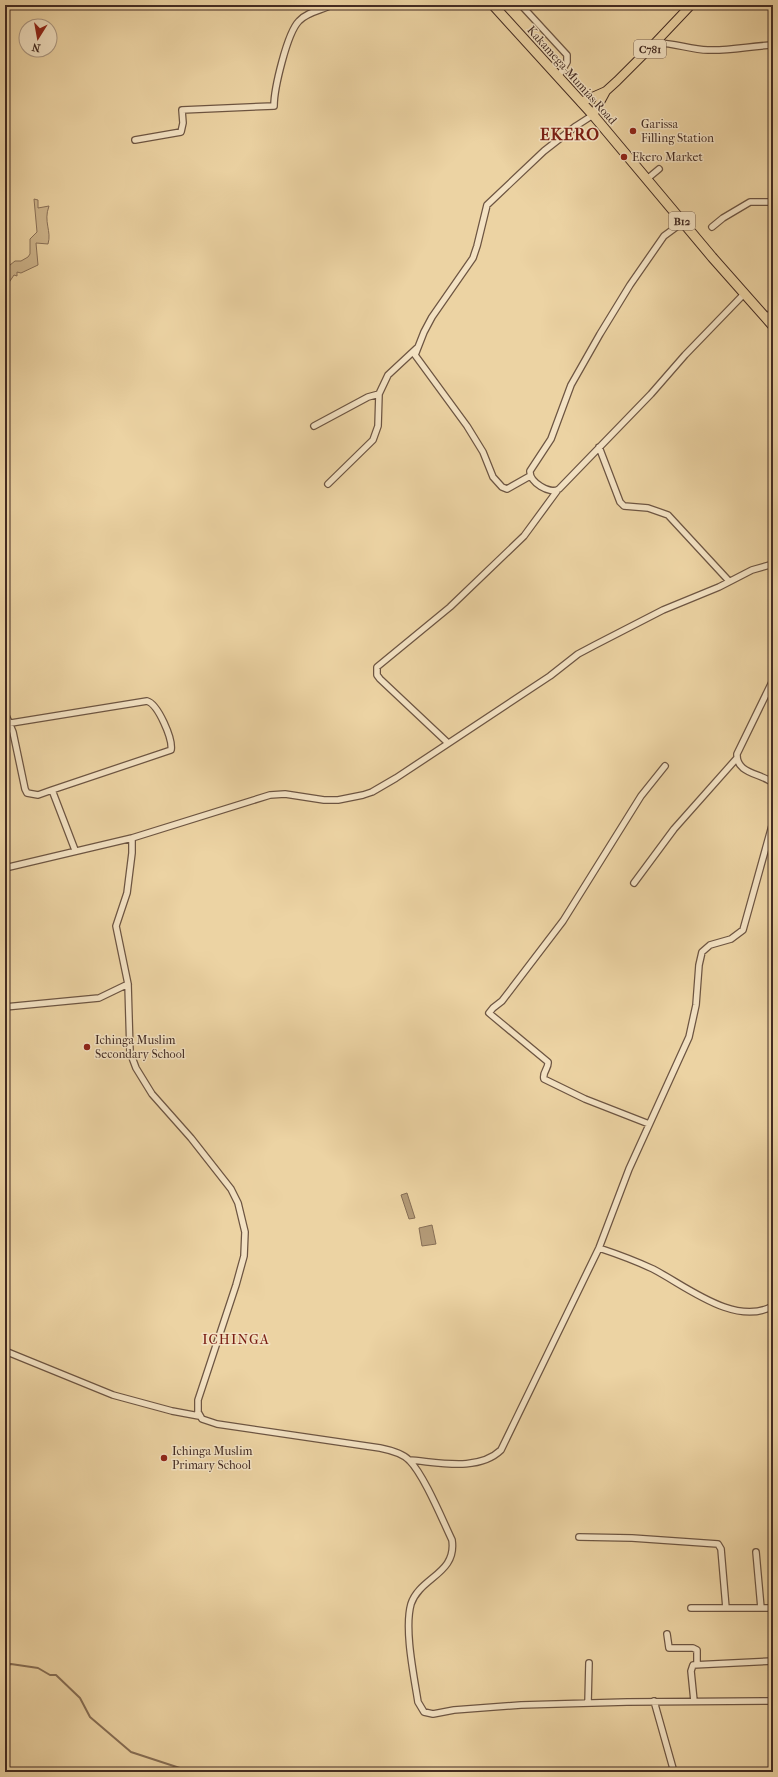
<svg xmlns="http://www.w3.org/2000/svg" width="778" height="1777" viewBox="0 0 778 1777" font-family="'IM FELL French Canon',serif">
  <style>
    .green { fill: #cfb68d; stroke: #897058 }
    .water { fill: #b39a77; stroke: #866e55 }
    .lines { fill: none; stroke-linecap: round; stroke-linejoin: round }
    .stream { stroke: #866e55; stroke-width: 2 }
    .minor-casing { stroke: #6d5542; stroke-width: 8 }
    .primary-casing { stroke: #432b22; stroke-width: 10 }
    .trunk-casing { stroke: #432b22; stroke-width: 11 }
    .minor { stroke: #f3e2c3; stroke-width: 5.5 }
    .primary { stroke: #ecd3a3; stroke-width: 8 }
    .trunk { stroke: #ecd3a3; stroke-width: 9 }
    .poi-dot { fill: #8f2418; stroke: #f3e2c3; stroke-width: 1.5 }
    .labels { text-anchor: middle; stroke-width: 3; stroke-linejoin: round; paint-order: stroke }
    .shield { fill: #f3e2c3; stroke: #786252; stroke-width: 1 }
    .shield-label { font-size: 11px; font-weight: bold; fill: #432b22 }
    .street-label { font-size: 12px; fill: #432b22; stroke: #f3e2c3 }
    .poi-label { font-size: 12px; fill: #432b22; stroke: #f3e2c3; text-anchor: start }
    .quarter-label { font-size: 14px; letter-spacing: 1px; fill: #7a1f14; stroke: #f3e2c3 }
    .district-label { font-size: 16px; font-weight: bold; letter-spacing: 1px; fill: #7a1f14; stroke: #f3e2c3 }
  </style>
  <rect width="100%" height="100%" fill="#ecd3a3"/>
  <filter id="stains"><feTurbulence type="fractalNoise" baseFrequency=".005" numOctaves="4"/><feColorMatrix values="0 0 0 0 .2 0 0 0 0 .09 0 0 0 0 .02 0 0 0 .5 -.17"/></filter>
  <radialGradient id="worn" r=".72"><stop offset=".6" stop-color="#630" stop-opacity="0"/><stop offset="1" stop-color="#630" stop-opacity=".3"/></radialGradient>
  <path class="green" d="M34 199 38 200V208L49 206C43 222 52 231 48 244L36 243 38 265 21 273 17 272V276L14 275 8 284H5V269L15 261H21L28 257 30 254V239L37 232Z"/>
  <path class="water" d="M407 1193 415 1218 409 1219 401 1195Z
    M432 1225 436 1244 422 1246 419 1228Z"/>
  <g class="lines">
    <path class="stream" d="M5 1666 11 1664 38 1668 50 1675H56L80 1698 90 1717 131 1752 192 1772"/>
    <defs>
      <path id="minor" d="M521 5 567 55V62L558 77
        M655 43C673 42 690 50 708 50 729 51 751 46 773 45
        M135 140 181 132 183 123 182 110 274 106C274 89 287 33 299 21 307 12 322 10 332 5
        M647 179 659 169
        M683 222 664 236 630 285 600 334 571 385 551 439 530 471C529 482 550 495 559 489L651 394 685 355 744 294
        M712 227 723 218 750 202H773
        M766 318 773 311
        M314 426 368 397 379 394
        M599 447 620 502 624 506 648 508 668 515 729 581
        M530 476 507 489 502 487 493 477 483 452 467 426 415 355 424 332 432 317 473 258 477 246 487 205 544 151 576 126 593 115
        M328 484 373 440 378 426 379 394 388 375 417 348
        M773 680 737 754C736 774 761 773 773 783
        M5 713 13 732 25 789 27 793 38 795 52 790 75 850
        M5 724 147 701C158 704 173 739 171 750L52 790
        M448 743 380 679 377 675V667L450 607 524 536 557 491
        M132 838V853L127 893 116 926 128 984 130 1052 136 1068 152 1094 191 1138 231 1189 238 1203 245 1232 244 1256 236 1285 198 1400V1412L202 1419 217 1424 380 1448C390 1450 402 1453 409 1460 424 1475 442 1519 452 1540 457 1574 420 1577 411 1604 404 1629 414 1676 418 1702L424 1712 433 1714 454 1710 521 1705 627 1702 773 1701
        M5 868 132 838 270 795 285 794 324 800H338L363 795 372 792 396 778 550 676 578 654 595 645 663 610 719 587 752 570 773 564
        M634 883 674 829 737 758
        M5 1007 99 998 128 984
        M649 1124 585 1099 544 1079C542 1072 549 1068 548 1062L489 1013 493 1008 502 1001 563 921 641 796 665 766
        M599 1248C617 1254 636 1261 653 1269 686 1286 735 1327 773 1306
        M5 1351 113 1395 172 1411 199 1416
        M409 1460C438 1462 478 1472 501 1450L599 1248 629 1169 689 1037 696 1005 699 965 702 952 710 945 731 939 743 930 773 822
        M579 1537 632 1538 718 1544 721 1549 726 1608
        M756 1552 761 1608
        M691 1608H773
        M667 1634 669 1648H693L697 1650V1664
        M654 1701 674 1772
        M694 1701 691 1671 693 1665 773 1661
        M588 1703 589 1663"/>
      <path id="primary" d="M581 102 606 91 617 81 655 43 691 5
        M593 115 606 91"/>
      <path id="trunk" d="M493 5 593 115 712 257 773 326"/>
    </defs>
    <use href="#minor" class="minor-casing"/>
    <use href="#primary" class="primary-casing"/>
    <use href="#trunk" class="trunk-casing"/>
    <use href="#minor" class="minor"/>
    <use href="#primary" class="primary"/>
    <use href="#trunk" class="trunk"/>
  </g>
  <g class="poi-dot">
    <circle cx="633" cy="131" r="4"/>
    <circle cx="624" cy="157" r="4"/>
    <circle cx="87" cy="1047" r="4"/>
    <circle cx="164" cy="1458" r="4"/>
  </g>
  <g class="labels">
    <g class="shield">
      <rect x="634" y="40" width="32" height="18" rx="3"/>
      <rect x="669" y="212" width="26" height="18" rx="3"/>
    </g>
    <g class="shield-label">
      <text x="650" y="53">C781</text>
      <text x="682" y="225">B12</text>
    </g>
    <g class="street-label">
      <text transform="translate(572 75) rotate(48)" y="4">Kakamega-Mumias Road</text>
    </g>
    <g class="poi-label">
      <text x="641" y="128">Garissa<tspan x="641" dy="14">Filling Station</tspan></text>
      <text x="632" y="161">Ekero Market</text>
      <text x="95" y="1044">Ichinga Muslim<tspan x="95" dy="14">Secondary School</tspan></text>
      <text x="172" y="1455">Ichinga Muslim<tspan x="172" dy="14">Primary School</tspan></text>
    </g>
    <g class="quarter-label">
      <text x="236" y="1344">ICHINGA</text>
    </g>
    <g class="district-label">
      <text x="570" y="140">EKERO</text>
    </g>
  </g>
  <rect width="778" height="1777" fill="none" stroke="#ecd3a3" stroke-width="20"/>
  <rect x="6" y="6" width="766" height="1765" fill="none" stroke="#432b22" stroke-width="2"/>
  <rect x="10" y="10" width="758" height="1757" fill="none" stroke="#432b22"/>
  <g transform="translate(38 38) rotate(191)"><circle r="19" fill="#f3e2c3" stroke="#ad9983"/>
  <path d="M0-3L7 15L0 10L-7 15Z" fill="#8f2418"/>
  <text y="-6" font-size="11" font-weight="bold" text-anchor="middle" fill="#432b22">N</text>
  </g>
  <rect width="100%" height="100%" filter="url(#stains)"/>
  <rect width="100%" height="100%" fill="url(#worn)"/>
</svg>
